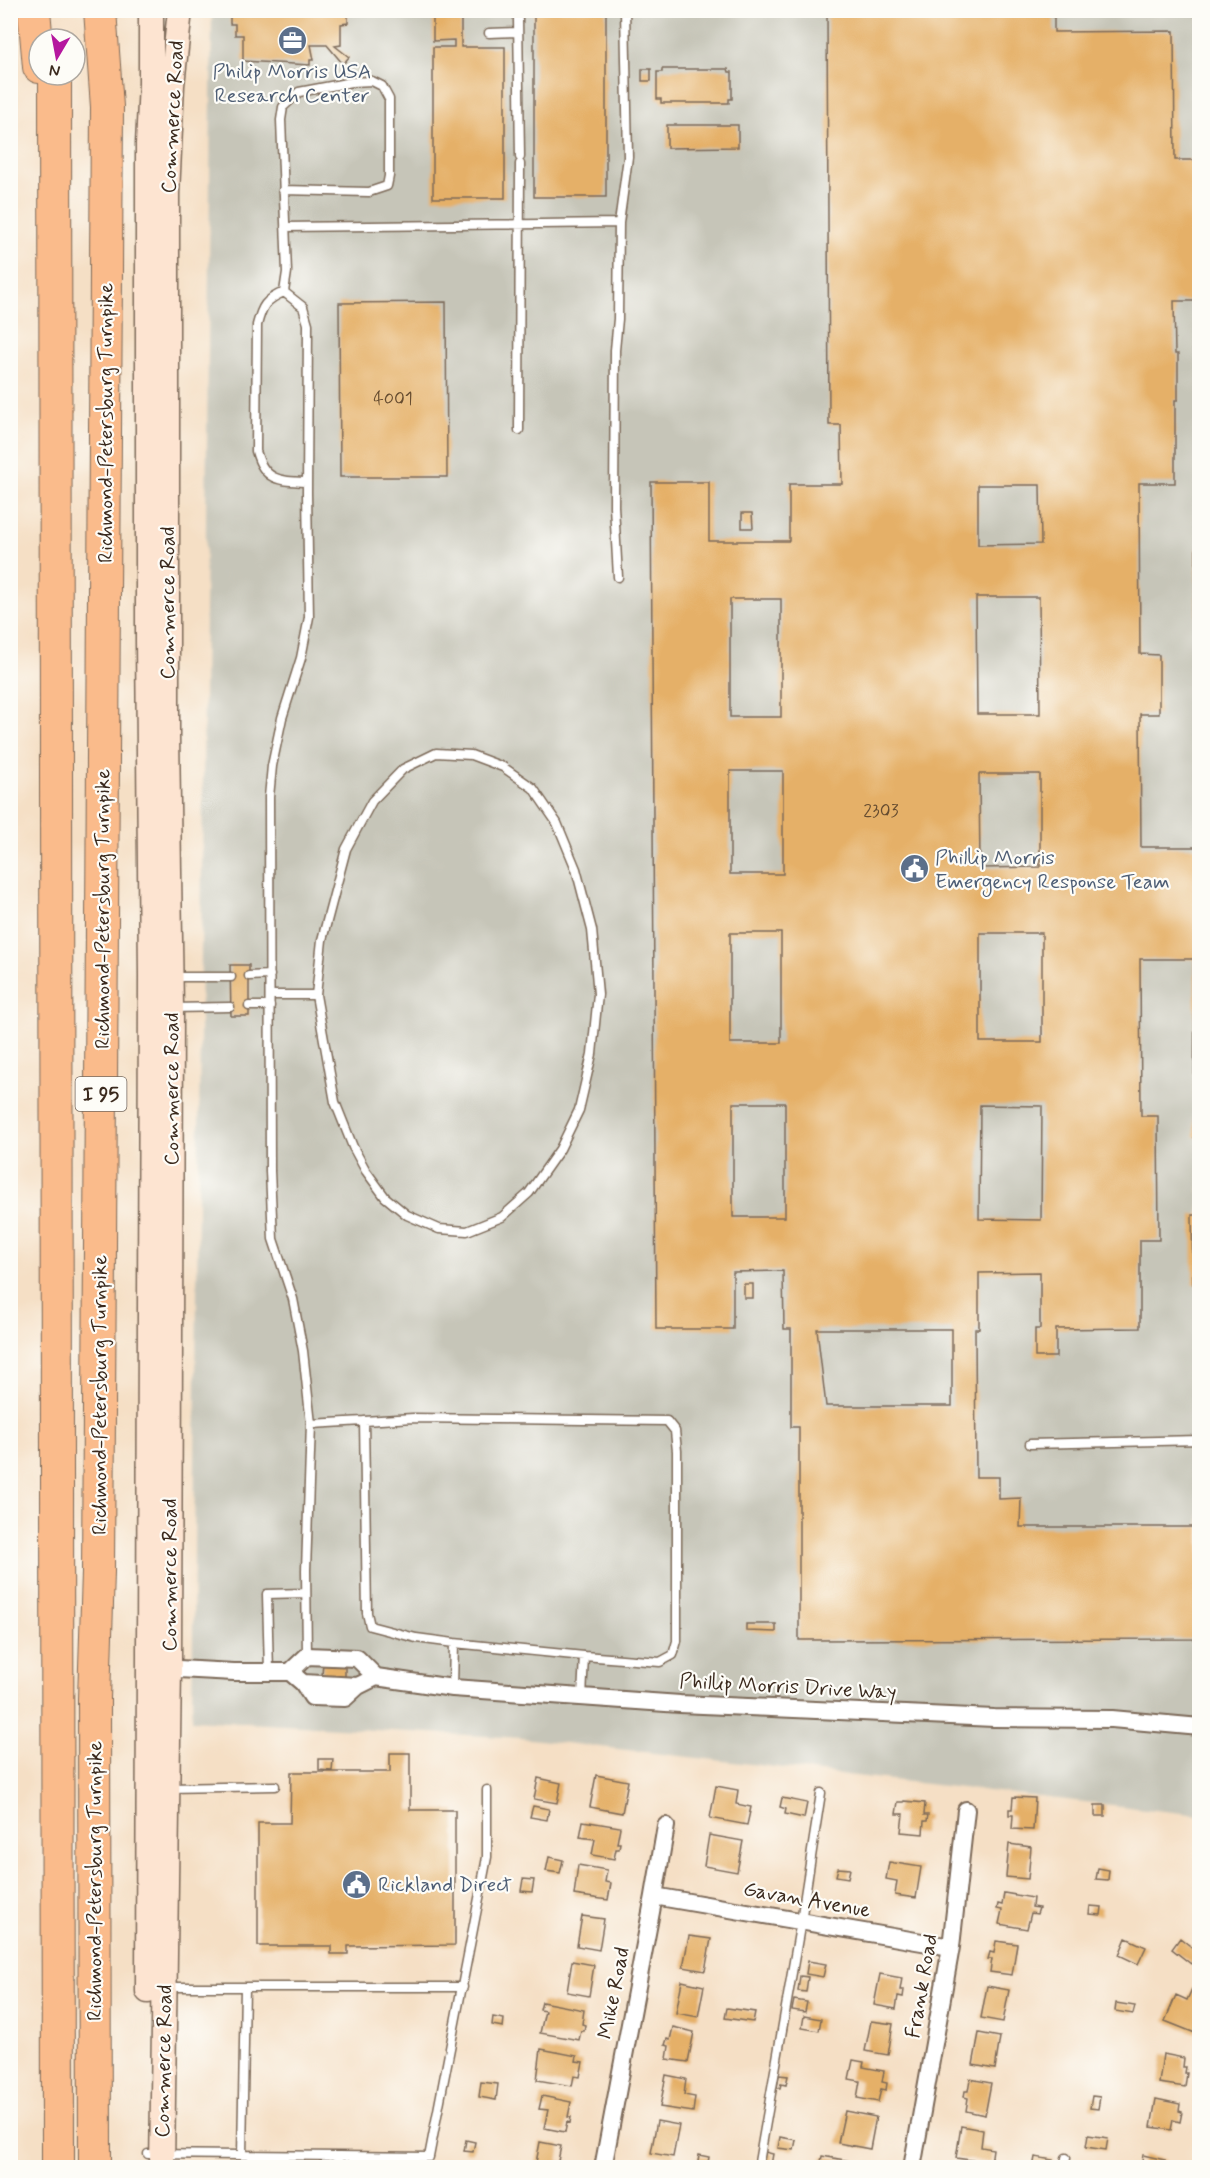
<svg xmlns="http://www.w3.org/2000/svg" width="1210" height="2178" viewBox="0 0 1210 2178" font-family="Mynerve,sans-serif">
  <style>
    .industrial { fill: #c6c5b8 }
    .building { fill: #e5b068; fill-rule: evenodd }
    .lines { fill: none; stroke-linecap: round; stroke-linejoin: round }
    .service-casing { stroke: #7c6958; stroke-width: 11 }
    .minor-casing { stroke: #7c6958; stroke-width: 20 }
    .secondary-casing { stroke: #7c6958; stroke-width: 27 }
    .motorway-casing { stroke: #7c6958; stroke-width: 34 }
    .service { stroke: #fff; stroke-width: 8 }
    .minor { stroke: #fff; stroke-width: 16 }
    .secondary { stroke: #fde4d1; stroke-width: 24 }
    .motorway { stroke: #fabb8b; stroke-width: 32 }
    .labels { text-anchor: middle; stroke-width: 4.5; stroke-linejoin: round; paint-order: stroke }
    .number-label { font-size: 18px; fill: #664c30 }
    .shield { fill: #fdfcf7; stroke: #75695f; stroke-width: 1.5 }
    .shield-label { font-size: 20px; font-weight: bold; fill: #3b2a1e }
    .service-label { font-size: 21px; fill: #4e5e75; stroke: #fdfcf7; text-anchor: start }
    .street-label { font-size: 21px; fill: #3b2a1e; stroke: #fdfcf7 }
  </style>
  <rect width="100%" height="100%" fill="#fdfcf7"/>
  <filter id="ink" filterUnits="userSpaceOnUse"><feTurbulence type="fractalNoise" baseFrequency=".0167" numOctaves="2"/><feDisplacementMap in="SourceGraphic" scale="12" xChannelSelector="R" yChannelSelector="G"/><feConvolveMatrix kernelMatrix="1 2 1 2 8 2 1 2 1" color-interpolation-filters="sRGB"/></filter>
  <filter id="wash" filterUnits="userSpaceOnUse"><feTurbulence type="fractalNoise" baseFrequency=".008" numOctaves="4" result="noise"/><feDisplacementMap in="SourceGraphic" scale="24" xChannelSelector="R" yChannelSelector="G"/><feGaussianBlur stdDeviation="1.35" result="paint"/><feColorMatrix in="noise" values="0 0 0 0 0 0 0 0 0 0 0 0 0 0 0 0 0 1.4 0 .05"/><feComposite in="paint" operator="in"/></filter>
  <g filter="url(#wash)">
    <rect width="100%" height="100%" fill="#f5dfc5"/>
    <path class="industrial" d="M212 11H1199V1815L521 1738 192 1720Z"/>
    <g id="blocks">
      <path class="building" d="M236 10H348V23L341 24V45L335 46 349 57 343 64 327 45H311L314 60H310V65L243 61V35H235V24H230V15Z
        M433 10H461V47H505V198H433V47H454V40L433 41Z
        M534 10H606V197H534Z
        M827 10H1054V32L1174 31 1175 160H1200V301H1174L1175 354H1178V400H1175V483H1139L1140 654 1159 655V714H1140L1141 847H1200V1137H1194L1195 959H1140L1141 1116H1158L1159 1240H1140V1328L1056 1329V1357H1035V1329H1040V1272L979 1273V1329H975L976 1477H999V1499L1021 1498 1020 1527H1200V1639L799 1640V1427H791V1329H784L783 1271 733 1272V1329H656L651 482H709V541H789V484H842L841 425H829ZM978 485H1040L1041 544 978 545ZM976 597H1039L1040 714H977ZM730 599H781V717H730ZM730 771H783V874H730ZM979 774H1040V867L980 868ZM730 933H781V1043H730ZM980 933H1042V1042H980ZM733 1103H785V1217H733ZM980 1105 1042 1106 1041 1220 979 1219ZM817 1329H952V1406H826Z
        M642 69H651V81H642Z
        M662 69H728L729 72H732V99H729V103H661V99H657V72H662Z
        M667 125H738V147L667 148Z
        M446 302 447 477H340L339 303Z
        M742 513H752L753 528H742Z
        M1196 548H1200V759H1197Z
        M230 965H249V1016H231Z
        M1192 1215H1200V1284H1193Z
        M744 1284H753V1298H744Z
        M746 1624H776V1632L746 1631Z
        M323 1660 345 1661V1678L322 1677Z
        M390 1753H410V1810H455V1945L348 1946V1954H331V1946H258V1823H290L291 1772H390Z
        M319 1759H333L332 1771 319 1770Z
        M596 1775 628 1781 622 1813 590 1807Z
        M538 1778 561 1783 557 1803 534 1799Z
        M716 1786 738 1790 736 1804 751 1807 747 1825 710 1818Z
        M1013 1797 1035 1798 1033 1830 1012 1829 1013 1815H1009V1809H1012Z
        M782 1798 807 1803 804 1818 785 1814 786 1809 780 1807Z
        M904 1801 925 1803 924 1815H928L927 1821H924L923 1834 901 1832 903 1814H896L898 1802H904Z
        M1095 1805H1105V1816H1095Z
        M533 1806 549 1809 547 1820 530 1817Z
        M583 1821 620 1827 617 1843H620L619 1849H616L614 1859 592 1855 595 1839 580 1837Z
        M709 1835 743 1841 737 1872 704 1866Z
        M1009 1844 1031 1847 1028 1879 1006 1877Z
        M549 1857 563 1860 560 1873 546 1871Z
        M889 1862 921 1867 916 1898 895 1895 897 1881 886 1879Z
        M578 1865 607 1870 605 1882 611 1883 608 1900 574 1895Z
        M838 1868 850 1869 848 1878 836 1876Z
        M1098 1868 1109 1870 1108 1880 1096 1879Z
        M523 1879 534 1880 532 1892 521 1891Z
        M1004 1893 1033 1898 1032 1907 1039 1908 1037 1914 1031 1913 1027 1929 999 1924 1002 1910 997 1909 998 1904 1002 1905Z
        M1090 1906 1102 1907 1101 1915 1089 1914Z
        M582 1916 604 1919 599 1950 577 1946Z
        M689 1936 711 1939 705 1971 683 1967Z
        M1126 1938 1146 1947 1138 1964 1119 1955Z
        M1180 1938 1199 1953 1191 1964 1172 1949Z
        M996 1941 1017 1944 1012 1975 990 1972 992 1959H988L990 1952 994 1953Z
        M572 1961 594 1965 589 1996 567 1992Z
        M808 1961 826 1964 823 1977 806 1974Z
        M880 1974 902 1978 900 1990H904L903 1997 898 1996 896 2009 874 2005Z
        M800 1976 808 1977 806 1992 798 1991Z
        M682 1981 704 1986 698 2017 676 2013Z
        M987 1986 1009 1990 1003 2022 981 2018Z
        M1192 1989 1200 1992 1196 2003 1200 2004V2025L1195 2033 1165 2021 1176 1995 1187 2000Z
        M794 2000 807 2002 805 2012 792 2010Z
        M542 2002 584 2010 582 2024 585 2025 584 2031H581L579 2040 540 2033 545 2011 540 2010Z
        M1116 2003 1135 2006 1133 2014 1115 2011Z
        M727 2008 755 2012 753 2022 725 2018Z
        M804 2016 821 2019 819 2031 802 2028Z
        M493 2017 504 2019 503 2027 492 2025Z
        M871 2021 893 2024 888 2055 865 2051Z
        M673 2027 694 2032 688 2062 667 2059 669 2046 665 2045 667 2039 670 2040Z
        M979 2033 1000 2037 995 2069 973 2065Z
        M541 2049 577 2056 576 2061 583 2062 580 2077 574 2076 572 2086 537 2080Z
        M1163 2054 1184 2058 1183 2067H1186L1185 2073H1187L1185 2087 1159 2083Z
        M853 2060 864 2062 863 2067 884 2071 882 2082 887 2083 886 2090 881 2089 878 2102 857 2098 860 2081 849 2079Z
        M666 2075 686 2079 684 2095 695 2097 693 2112 660 2107Z
        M779 2075 788 2076 786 2085 781 2084 780 2088H777Z
        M970 2079 991 2083 985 2115 966 2111 968 2098 964 2097 965 2091H968Z
        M481 2082 498 2084 496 2100 479 2097Z
        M542 2096 571 2102 568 2117H571L570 2123 567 2122 565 2132 544 2128 548 2110 539 2109Z
        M1092 2096 1100 2097 1098 2109 1090 2108Z
        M1156 2099 1180 2104 1179 2111 1182 2112 1180 2122 1173 2120 1171 2130 1151 2127Z
        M845 2111 876 2117 870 2149 838 2143Z
        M657 2121 679 2125 673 2157 651 2153Z
        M961 2126 983 2130 981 2147 993 2149 991 2163 956 2158Z
        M1088 2135 1108 2138 1106 2150 1086 2147Z
        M780 2137 796 2140 794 2150 778 2148Z
        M466 2140 475 2142 473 2152 464 2151Z
        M540 2142 561 2146 558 2161 562 2162 561 2168H535Z
        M765 2152 773 2154 771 2165 763 2163Z
        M699 2155 709 2157 707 2168H697Z
        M1143 2155 1165 2160 1163 2168H1141Z
        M822 2156 867 2164V2168H820Z
        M1035 2157 1053 2160 1051 2168H1033Z"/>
    </g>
  </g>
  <g filter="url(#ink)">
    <use href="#blocks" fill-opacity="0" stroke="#7c6958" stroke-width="1.5"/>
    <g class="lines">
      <defs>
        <path id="service" d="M1194 10 1200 14
          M518 18 520 157
          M489 33 518 32
          M283 190 369 192 387 186 389 176V99L382 86 372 81 352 82 299 92 283 107 281 120 287 272 284 292 303 307 308 324 307 493 309 617 301 658 282 718 272 766 269 797 270 1171 273 1239 293 1299 303 1351 311 1424
          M285 227 619 223
          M284 292C265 300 262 306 257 325L256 451C264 481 279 481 307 482
          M519 430 520 164
          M618 577 614 506 615 350 618 319 619 223 628 157 625 10
          M249 976 270 975
          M171 977H231
          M270 995H316L335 1102 353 1147 366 1171 385 1197 407 1215 439 1229 467 1231 502 1217 529 1193 560 1149 579 1110 592 1054 598 994 592 930 576 869 557 823 533 788 503 767 471 755 436 753 403 769 372 801 346 849 322 940 316 995
          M249 1006H270
          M172 1008 230 1007
          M1030 1444 1200 1440
          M454 1643 584 1656
          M307 1656 306 1570 311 1424 364 1421
          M269 1672 267 1594 306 1593
          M453 1688 454 1643 416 1638 370 1626 367 1613 364 1421 413 1418 667 1421 675 1431 677 1451V1641L673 1655 660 1662 584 1656 582 1697
          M169 1788 275 1786
          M166 1987H463
          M148 2154 429 2157 487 1857V1790
          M242 2155 245 1987
          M758 2168 801 1921 821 1793
          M1064 2168 1066 2158"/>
        <path id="minor" d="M160 1668 234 1672H290L303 1683 358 1686
          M290 1672 307 1656 357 1658 376 1677
          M303 1683 312 1697 345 1698 358 1686 376 1677 453 1688 680 1704 994 1718 1112 1719 1200 1727
          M654 1896 951 1947
          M603 2168 654 1896 666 1826
          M912 2168 951 1947 966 1810"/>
        <path id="secondary" d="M148 1991 151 976 148 640V144L151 83V10
          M162 2168 169 1668 171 1008 167 735V194L172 85 180 10"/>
        <path id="motorway" d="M34 10 39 67
          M55 75 58 2168
          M95 2168 94 1699 98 1572 107 107 100 10"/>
      </defs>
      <use href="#service" class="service-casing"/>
      <use href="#minor" class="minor-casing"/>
      <use href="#secondary" class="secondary-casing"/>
      <use href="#motorway" class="motorway-casing"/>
      <use href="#service" class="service"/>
      <use href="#minor" class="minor"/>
      <use href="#secondary" class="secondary"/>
      <use href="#motorway" class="motorway"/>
    </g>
  </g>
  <defs>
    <symbol id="office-disc" viewBox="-11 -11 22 22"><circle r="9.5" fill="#5c6f8a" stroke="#fdfcf7"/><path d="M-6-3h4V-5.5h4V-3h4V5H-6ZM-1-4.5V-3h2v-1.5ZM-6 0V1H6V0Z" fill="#fff"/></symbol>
    <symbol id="civic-disc" viewBox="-11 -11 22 22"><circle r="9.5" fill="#5c6f8a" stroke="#fdfcf7"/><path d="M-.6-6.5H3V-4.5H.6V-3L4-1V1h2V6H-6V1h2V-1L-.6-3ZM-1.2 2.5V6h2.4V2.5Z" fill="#fff"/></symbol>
  </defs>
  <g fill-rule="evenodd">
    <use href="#office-disc" x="276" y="24" width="33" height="33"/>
    <use href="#civic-disc" x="898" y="852" width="33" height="33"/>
    <use href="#civic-disc" x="340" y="1868" width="33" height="33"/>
  </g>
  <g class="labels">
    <g class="number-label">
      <text x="393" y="404">4001</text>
      <text x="881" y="816">2303</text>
    </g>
    <rect class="shield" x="75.5" y="1077" width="51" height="34" rx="4.5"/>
    <g class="shield-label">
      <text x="101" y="1101">I 95</text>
    </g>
    <g class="service-label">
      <text x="292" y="78" text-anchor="middle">Philip Morris USA<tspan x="292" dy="24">Research Center</tspan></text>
      <text x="935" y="864">Phillip Morris<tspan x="935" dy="24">Emergency Response Team</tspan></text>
      <text x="378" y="1891">Rickland Direct</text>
    </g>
    <g class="street-label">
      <text transform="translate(172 117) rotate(-87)" y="7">Commerce Road</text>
      <text transform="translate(105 423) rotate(-90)" y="7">Richmond-Petersburg Turnpike</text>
      <text transform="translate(167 603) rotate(-90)" y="7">Commerce Road</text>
      <text transform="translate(102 909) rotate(-90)" y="7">Richmond-Petersburg Turnpike</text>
      <text transform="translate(171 1089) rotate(-90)" y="7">Commerce Road</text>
      <text transform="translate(99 1395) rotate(-90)" y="7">Richmond-Petersburg Turnpike</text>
      <text transform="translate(169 1575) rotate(-90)" y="7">Commerce Road</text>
      <text transform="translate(788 1686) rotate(3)" y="7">Phillip Morris Drive Way</text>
      <text transform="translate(94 1881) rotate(-90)" y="7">Richmond-Petersburg Turnpike</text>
      <text transform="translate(807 1899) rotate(10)" y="7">Gavan Avenue</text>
      <text transform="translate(921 1986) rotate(-80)" y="7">Frank Road</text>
      <text transform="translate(613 1993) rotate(-79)" y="7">Mike Road</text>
      <text transform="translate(163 2061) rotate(-89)" y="7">Commerce Road</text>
    </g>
  </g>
  <rect width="1210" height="2178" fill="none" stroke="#fdfcf7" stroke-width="36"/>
  <g transform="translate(57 57) rotate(190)"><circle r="28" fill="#fdfcf7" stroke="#afa8a0" stroke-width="1.5"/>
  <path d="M0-4.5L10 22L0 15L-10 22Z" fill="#b5179e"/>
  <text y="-9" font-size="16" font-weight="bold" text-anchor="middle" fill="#3b2a1e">N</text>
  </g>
</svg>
